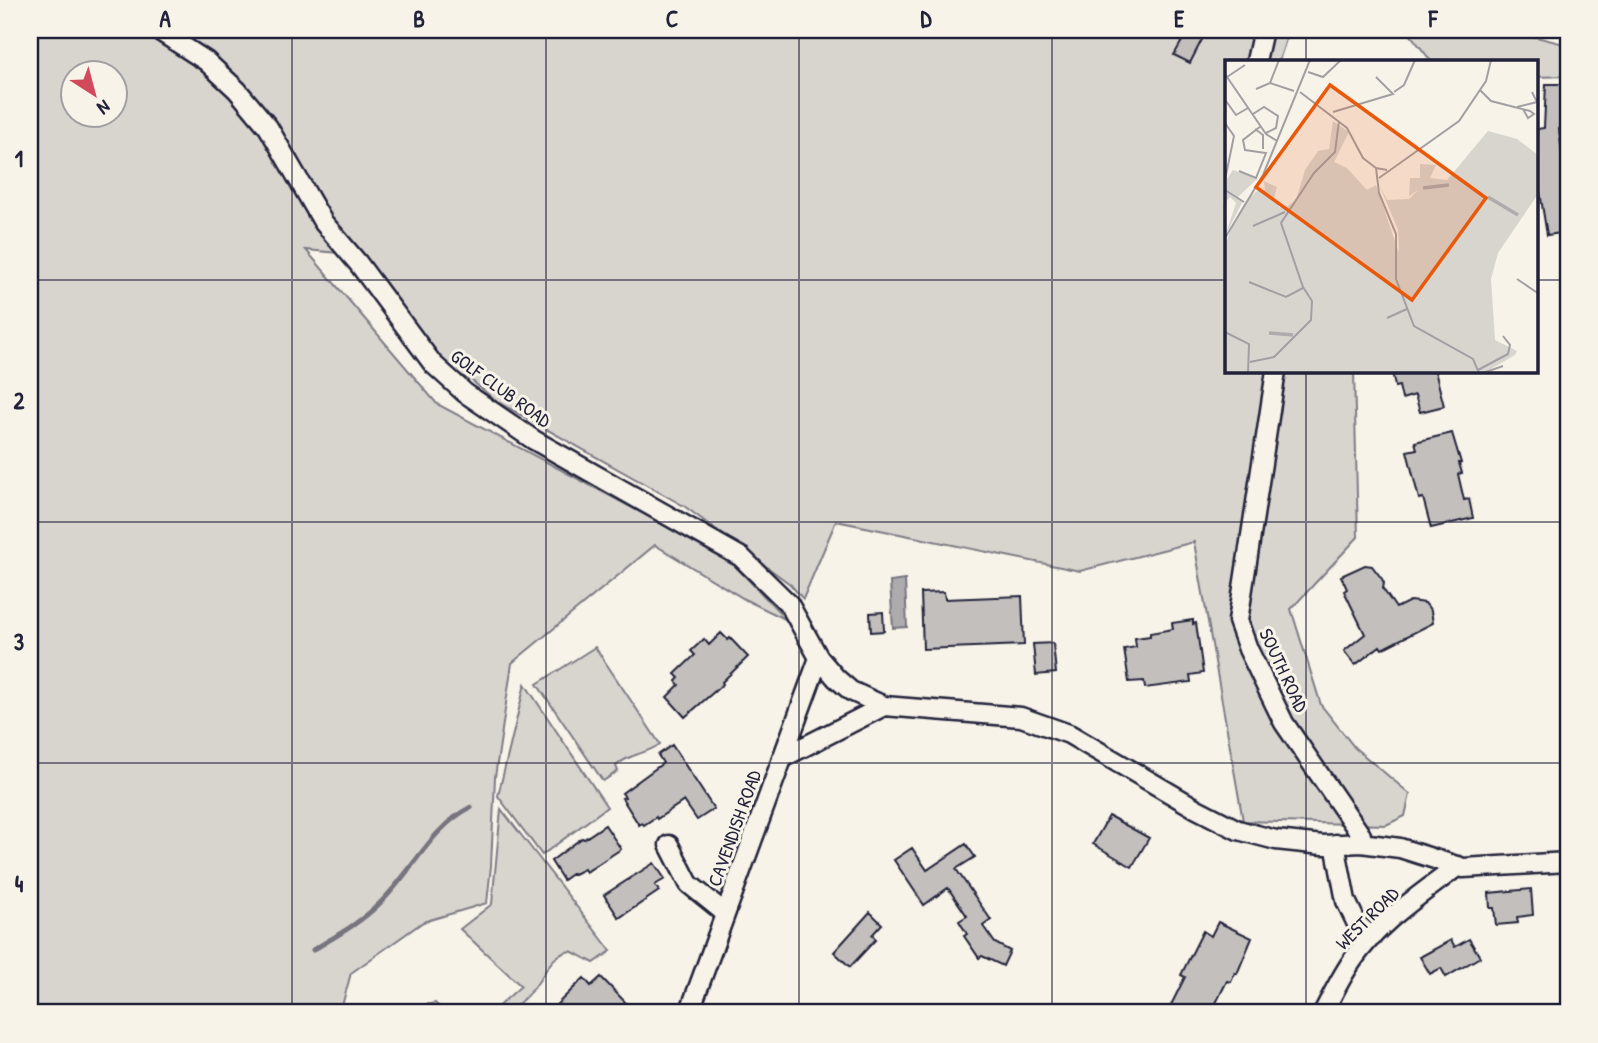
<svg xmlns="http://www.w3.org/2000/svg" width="1598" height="1043" viewBox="0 0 1598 1043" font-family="'Patrick Hand',sans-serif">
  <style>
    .green { fill: #d8d5cf; stroke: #7d7c85; stroke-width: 2; fill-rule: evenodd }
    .water { fill: #aeabad; stroke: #76747f; stroke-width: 2 }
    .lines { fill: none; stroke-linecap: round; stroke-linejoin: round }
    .stream { stroke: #76747f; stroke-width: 5 }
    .building { fill: #c2bfbd; stroke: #22223b; stroke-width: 2 }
    .minor-casing { stroke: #22223b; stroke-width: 23 }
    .minor { stroke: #f7f3e8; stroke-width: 18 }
    .grid { fill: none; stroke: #22223b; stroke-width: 2; stroke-opacity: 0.55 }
    .labels { text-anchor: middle; stroke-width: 6; stroke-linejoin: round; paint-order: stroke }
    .street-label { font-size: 19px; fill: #22223b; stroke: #f7f3e8 }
    .inset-river { fill: none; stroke: #aeabad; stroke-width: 3.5 }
    .inset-road { fill: none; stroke: #a29fa3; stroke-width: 2 }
    .view { fill: #e8590c; fill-opacity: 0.15; stroke: #e8590c; stroke-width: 3.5 }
    .inset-edge { fill: none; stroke: #22223b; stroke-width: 3.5 }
    .neatline { fill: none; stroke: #22223b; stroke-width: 2.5 }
    .grid-label { font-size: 23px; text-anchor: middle; font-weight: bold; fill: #22223b }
  </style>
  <rect width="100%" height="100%" fill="#f7f3e8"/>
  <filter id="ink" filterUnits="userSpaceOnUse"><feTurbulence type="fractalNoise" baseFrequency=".0143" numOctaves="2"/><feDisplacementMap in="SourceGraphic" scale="14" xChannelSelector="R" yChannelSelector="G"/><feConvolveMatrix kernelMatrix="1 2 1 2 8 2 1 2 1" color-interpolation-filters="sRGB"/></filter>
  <g filter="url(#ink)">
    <path class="green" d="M30 30H1289L1279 61H1227V371H1354L1358 537 1291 609 1321 705 1355 748 1410 794 1405 816 1386 825 1243 821 1194 542 1080 571 836 521 803 599 790 584 684 506 496 401 470 379 433 364 339 253 306 250 437 404 644 514 735 566 787 620 746 600 655 545 512 663 495 777 491 866 487 903 423 922 351 973 340 1013H30ZM74 74H116V116H74Z
      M1407 30H1525L1528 35 1568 45V76L1537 77V61H1431Z
      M595 647 660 744C645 755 630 753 616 766L618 771 603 781 537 684Z
      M525 684 607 807 542 855 498 796Z
      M501 809 611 951 594 963 571 951C551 954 547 971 536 985 529 996 517 1004 508 1013H495L493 1011 521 986 460 929 492 904Z
      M435 1003 446 1013H399L412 1007Z"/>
    <path class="water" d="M905 580 907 627 893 628 890 582Z"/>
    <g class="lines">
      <path class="stream" d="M313 950C336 936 360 923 379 904 412 873 430 828 471 807"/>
    </g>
    <path class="building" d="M1160 30H1207L1190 63 1174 55 1182 41Z
      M1546 84H1568V122L1559 129 1568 202V232L1547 235 1537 174V129L1544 128Z
      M1392 371H1435L1444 406 1420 412 1415 395 1402 399 1399 386 1395 387Z
      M1452 433 1461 463H1459L1462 473 1458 474 1464 500 1469 499 1473 518 1431 528 1423 498 1419 499 1407 451 1417 449 1415 442Z
      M1365 565 1372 566 1382 579 1384 583 1383 589 1396 608 1410 601 1425 603 1431 611 1433 623 1382 649 1380 646 1355 665 1344 651 1365 634 1344 591 1347 589 1341 576Z
      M944 592 945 599 1022 596 1024 645 923 649 921 593Z
      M883 612 884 631 871 632 870 613Z
      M1193 620V624L1196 623 1203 673 1190 675 1191 682 1145 688 1144 681 1129 682 1124 649 1136 647 1135 638 1150 636V633L1173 629 1172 623Z
      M721 633 728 640 730 638 748 657 722 682 723 684 685 717 667 697 679 685 676 681 679 678 675 674 695 655 691 651 704 639 709 645Z
      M1053 643 1056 673 1036 675 1033 644Z
      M672 745 714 809 697 820 684 801 657 819 656 817 644 825 642 823 639 825 622 798 625 797 622 793 663 763 658 755Z
      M1109 816 1149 838 1132 867 1093 844Z
      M605 825 621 849 586 872 584 869 574 874 573 873 563 880 551 861 582 838 584 839Z
      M966 844 975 857 956 869 991 920 983 926 995 943 1010 951 1003 966 982 956 979 958 964 936 967 934 959 921 967 916 948 888 924 905 894 860 912 848 927 870Z
      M654 863 665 879 655 885 659 891 619 918 604 895Z
      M1531 889 1533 915 1517 917 1518 923 1496 925 1494 908H1490L1489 893Z
      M870 912 882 924 872 935 876 939 850 967 834 952Z
      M1218 922 1252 938 1237 974 1235 973 1231 982 1227 981 1211 1013H1167L1185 977 1181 975 1203 931 1211 936Z
      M1469 939 1480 957 1446 977 1441 968 1430 974 1420 957 1451 940 1455 947Z
      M601 977 628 1005 619 1013H548L584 978 591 986Z"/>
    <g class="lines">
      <defs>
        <path id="minor" d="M158 30 206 61 237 90 268 127 323 222 358 263 433 364 465 393 534 440 741 557 789 604 819 658 836 678 851 691 884 706
          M1256 61 1263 30
          M1276 371 1238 621 1248 649 1284 723 1361 835V843
          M782 758 884 706 1021 717 1069 734 1197 809 1238 830 1276 840 1323 845 1361 843 1400 848 1463 868 1568 862
          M1335 844 1346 901 1357 924 1372 937
          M669 845 689 884 725 913
          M689 1013 819 658
          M1323 1013C1332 995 1341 977 1352 961 1378 922 1422 894 1458 866"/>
      </defs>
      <use href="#minor" class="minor-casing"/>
      <use href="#minor" class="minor"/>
    </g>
  </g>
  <path class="grid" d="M292 30V1013M546 30V1013M799 30V1013M1052 30V1013M1306 30V61M30 280H1227M1537 280H1568M1306 371V1013M30 522H1568M30 763H1568"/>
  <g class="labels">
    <g class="street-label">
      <text transform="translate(501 388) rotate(36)" y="7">GOLF CLUB ROAD</text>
      <text transform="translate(1284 670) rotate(65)" y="7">SOUTH ROAD</text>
      <text transform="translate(734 828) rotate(-70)" y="7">CAVENDISH ROAD</text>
      <text transform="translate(1367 918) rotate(-45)" y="7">WEST ROAD</text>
    </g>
  </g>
  <g transform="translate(1225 60)">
    <rect width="313" height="313" fill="#f7f3e8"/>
    <path d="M108 61 124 72 109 102 122 108 142 130 151 125 174 193 173 170 154 124 162 140 184 139 193 130 184 136 185 118H195V104L211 105 205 118 222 120 263 71 292 79 313 95V134L273 193 266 219 270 280 292 291 290 295 259 313H0V184L7 167 20 142 33 130H40L39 121 52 127 49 138 54 147 60 148 71 140 80 110 93 91 104 89ZM8 110 33 118 13 137 18 141 0 176 11 143 5 137 0 143V122Z" fill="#d8d5cf"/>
    <path class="inset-river" d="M198 128 224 125M263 137 293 155M44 273 68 275"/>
    <path class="inset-road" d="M83 12 98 17 116 0M0 14 41 74 52 81M2 17 20 5M45 23 54 0M31 29 45 23 69 31M255 30 266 41 305 51 309 54 303 58 298 49M75 32 122 68 138 98 151 108 162 110M169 32 179 25 190 0M1 41 11 55 23 48M292 47 312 42 307 32M108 52 168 34 151 17M28 54 39 47 53 56 51 68 41 73M0 63 9 76 0 120M30 69 38 75V89M151 108 154 133 171 174V219L189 266 248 299 254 313M14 111 31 118 41 93 20 90 18 80 36 66M154 118 234 61 261 21 266 0M0 130 19 142M28 166 60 152M0 178 38 115 85 0M292 219 314 234M24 222 61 237 78 228M162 258 182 249M0 272 24 284 23 313M25 302 49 297 86 260 87 241 78 227 56 163 89 113 110 92 114 61M253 310 283 294 285 285 278 276M258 313 278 306"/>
    <path class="view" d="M105 25 261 138 187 240 31 127Z"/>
    <rect width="313" height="313" class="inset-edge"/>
  </g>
  <rect width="1598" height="1043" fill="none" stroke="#f7f3e8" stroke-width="77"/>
  <g transform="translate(94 94) rotate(144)"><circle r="33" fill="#f7f3e8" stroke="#a29fa3" stroke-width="2"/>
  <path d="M0-5L12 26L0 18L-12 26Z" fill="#d1495b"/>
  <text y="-10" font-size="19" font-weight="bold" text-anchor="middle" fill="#22223b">N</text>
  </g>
  <rect x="38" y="38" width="1522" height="966" class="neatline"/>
  <g class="grid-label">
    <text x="165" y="27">A</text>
    <text x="419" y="27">B</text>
    <text x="672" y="27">C</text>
    <text x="926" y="27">D</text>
    <text x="1179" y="27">E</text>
    <text x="1433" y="27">F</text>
    <text x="19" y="167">1</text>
    <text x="19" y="409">2</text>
    <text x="19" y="650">3</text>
    <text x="19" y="892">4</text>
  </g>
</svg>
